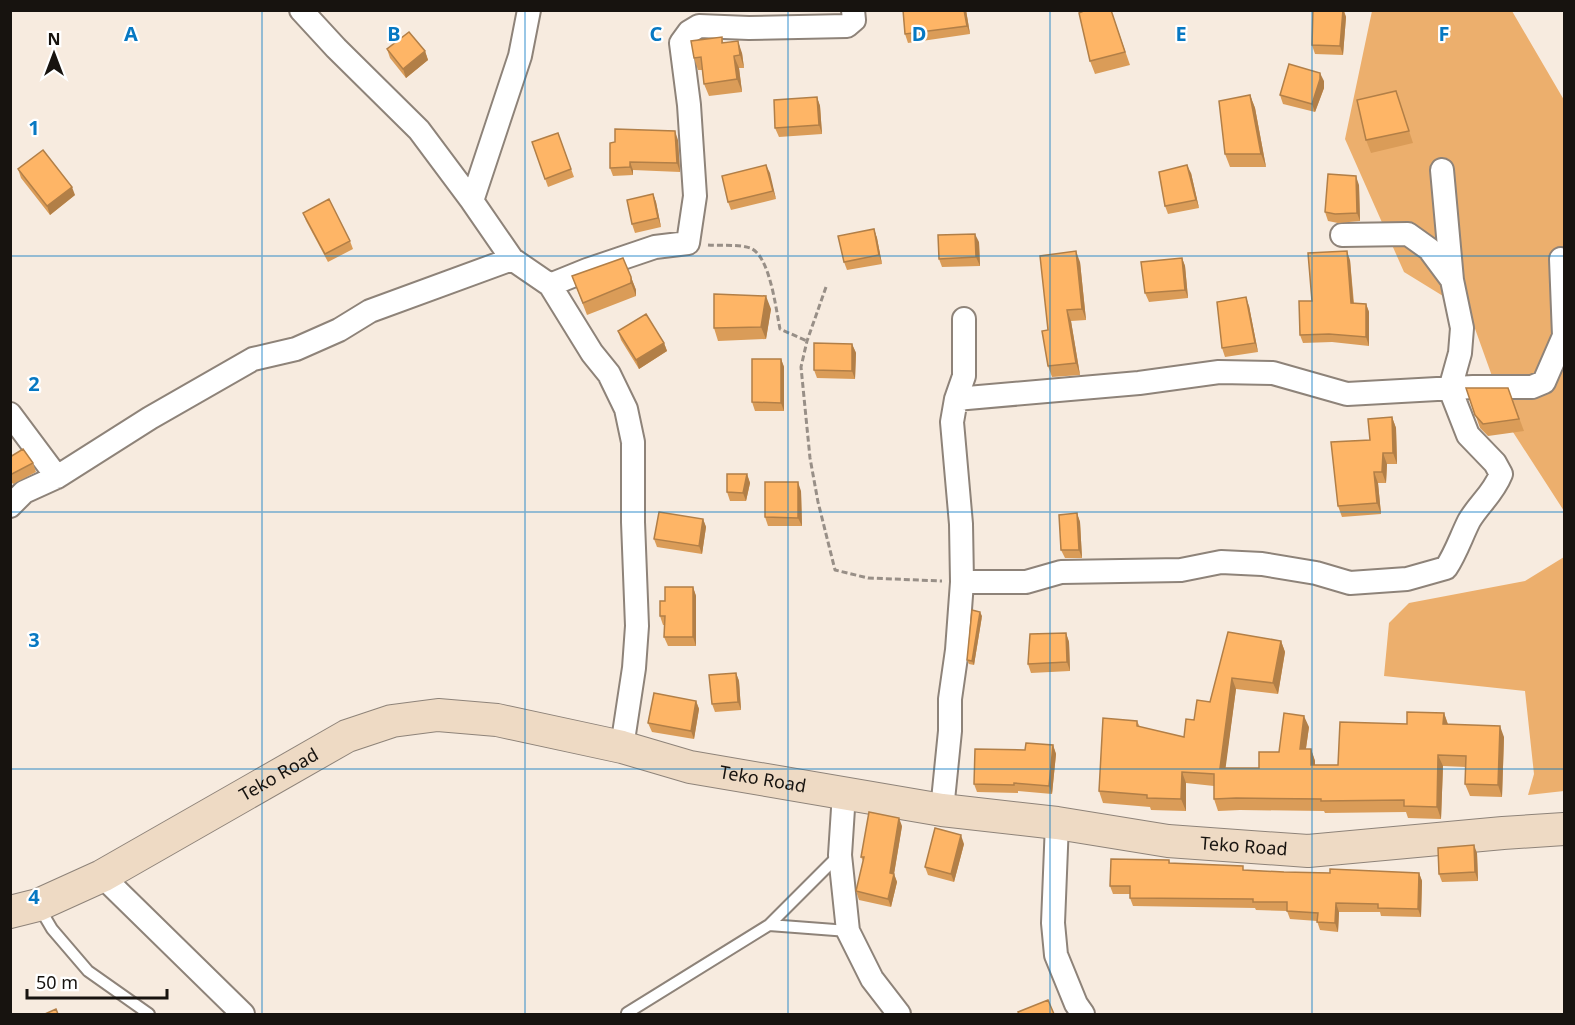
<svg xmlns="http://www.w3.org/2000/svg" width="1575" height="1025" viewBox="0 0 1575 1025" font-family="'Noto Sans',sans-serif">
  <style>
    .green { fill: #ecaf6d }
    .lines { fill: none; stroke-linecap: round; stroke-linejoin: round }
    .lane-casing { stroke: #8e8379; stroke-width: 14 }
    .street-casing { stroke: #8e8379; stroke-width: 26 }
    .secondary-casing { stroke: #8e8379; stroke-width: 34 }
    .path { stroke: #988f87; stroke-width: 3; stroke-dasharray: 6 3; stroke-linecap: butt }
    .lane { stroke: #fff; stroke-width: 10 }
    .street { stroke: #fff; stroke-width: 22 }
    .secondary { stroke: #eedac4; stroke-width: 32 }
    .wall { fill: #da9c58 }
    .shaded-wall { fill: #b27f47 }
    .building { fill: #feb566; stroke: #b27f47; stroke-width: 1.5 }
    .grid { fill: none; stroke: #0778c2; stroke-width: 1.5; stroke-opacity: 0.55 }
    .labels { text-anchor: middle; stroke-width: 4.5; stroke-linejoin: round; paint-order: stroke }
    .street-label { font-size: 18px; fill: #17130f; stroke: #fff }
    .grid-label { font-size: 20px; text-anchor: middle; font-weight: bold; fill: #0778c2; stroke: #fff; stroke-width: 4.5; stroke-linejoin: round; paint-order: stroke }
  </style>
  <rect width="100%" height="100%" fill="#f7ebdf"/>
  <path class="green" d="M1372 11H1512L1564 100V511L1511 429 1469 312 1404 272 1345 139Z
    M1564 548V791L1528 795 1534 774 1525 691 1384 676 1389 623 1409 603 1525 581 1564 557Z"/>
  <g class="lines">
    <defs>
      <path id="lane" d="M39 907 52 929 88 971 149 1014
        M769 925 848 931
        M627 1013 769 925 839 855"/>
      <path id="street" d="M301 10 336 48 419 130 472 201 512 259 550 285 592 353 609 374 626 409 633 442V522L637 626 634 668 622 747
        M472 201 520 56 529 10
        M1342 235 1408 234 1429 249 1452 280
        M1561 259 1564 336
        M550 285 587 270 655 247 688 243 695 196 689 105 681 43 689 32 699 26 749 28 847 26 854 20 853 10
        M956 399 1139 383 1219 372 1273 373 1347 394 1473 387H1532L1544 382 1564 336
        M10 414 57 477
        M10 506 24 492 57 477 150 418 253 359 296 349 339 330 370 311 512 259
        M962 582H1026L1061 572 1181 570 1221 562 1262 564 1316 573 1350 583 1407 579 1446 568C1456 553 1461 537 1469 521 1479 504 1493 494 1501 474L1495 463 1468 435 1450 389 1460 353 1462 328 1452 280 1442 170
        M844 793 840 855 848 931 872 979 899 1014
        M942 810 950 731V699L957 650 962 582 961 524 952 422 956 399 964 376V319
        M1057 823 1053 923 1056 955 1076 1004 1083 1014
        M102 876 243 1014"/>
      <g id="secondary">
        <path id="s1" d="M10 912 38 905 102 876 347 736 392 721 438 715 497 720 622 747 690 767 942 810 1057 823 1168 841 1308 851 1503 833 1564 829"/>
      </g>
    </defs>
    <use href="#lane" class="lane-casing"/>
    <use href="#street" class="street-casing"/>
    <use href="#secondary" class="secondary-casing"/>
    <path class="path" d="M708 245C721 246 738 244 750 248 770 255 776 310 780 329L807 341
      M826 287 807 341 801 367 810 458 818 502 835 570 868 578 942 581"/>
    <use href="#lane" class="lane"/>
    <use href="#street" class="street"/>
    <use href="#secondary" class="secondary"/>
  </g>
  <path class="wall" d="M903 10H966L970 34 908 43 905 34Z
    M1111 10 1130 65 1095 74 1090 61Z
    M1313 10H1344L1346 17 1343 55 1315 54 1312 45Z
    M722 37 723 42 742 53 744 68H739L742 92 709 96 704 84 702 70H698L694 58Z
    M387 49 425 51 428 60 406 78 390 58Z
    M1324 81V88L1315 112 1283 104 1280 95Z
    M1396 91 1413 143 1371 153 1366 140Z
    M1250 95 1255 108 1266 167H1230L1225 154Z
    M817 97 820 106 822 134 779 137 775 128Z
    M558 133 574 177 548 187 532 142Z
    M678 140 680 172 633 170V175L613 176 610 168Z
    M766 165 776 199 731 210 728 202Z
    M18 169 75 195 50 215 21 178Z
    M1191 173 1199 208 1168 214 1165 206Z
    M1359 185 1360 221 1338 223 1328 221 1325 212Z
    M653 194 656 202 661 227 635 233 632 224Z
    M303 213 350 241 353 249 328 262 306 221Z
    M874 229 877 238 882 264 847 270 844 262Z
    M979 242 980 266 942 267 939 259Z
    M1182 258 1185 266 1188 298 1149 302 1145 293Z
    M1350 260 1354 303 1366 304 1369 312V346L1332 342 1303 343 1300 335 1312 301Z
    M1080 262 1086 320 1071 321 1080 375 1052 377 1048 366V330Z
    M572 276 631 277 636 290V296L587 315Z
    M1249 306 1258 352 1225 357 1222 348Z
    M771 309 766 339 718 341 714 328Z
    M618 331 664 343 667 351 639 369 621 340Z
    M852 344 856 353 855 379 817 378 814 370Z
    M781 359 784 367V411H755L752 402Z
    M1466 388H1508L1524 431 1488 436 1480 428Z
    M1392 417 1396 428 1397 464H1387L1386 483H1378L1381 514 1342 517 1338 506 1370 440Z
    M10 457 33 463 36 472 13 484 10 480Z
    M747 474 750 483 746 501H730L727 492Z
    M801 491 802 526H768L765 517Z
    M1077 513 1080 522 1082 558H1065L1061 550Z
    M703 519 706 527 702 554 657 547 654 539Z
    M693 587 696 596V646H668L664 637 665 625H663L660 616 665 601Z
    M982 616 974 665 969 664 967 660Z
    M1228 632 1281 641 1285 652 1278 694 1236 689 1225 768H1259L1309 727 1306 749H1311L1315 761V765H1338L1407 724 1444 713 1448 724 1504 737 1502 797 1470 796 1465 784 1466 767 1443 766 1441 819 1408 818 1406 812 1325 813 1324 811 1240 810 1218 811 1214 799V786L1186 783V811L1151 810 1150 807 1103 803 1099 791 1137 721 1140 727 1184 737 1194 720 1210 702Z
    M1066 633 1069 642 1070 671 1031 673 1028 664Z
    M736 673 739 681 741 710 715 712 712 704Z
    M696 701 699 709 694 739 652 732 648 723Z
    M1053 745 1056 754 1052 794 1018 791V793L977 792 974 784 1025 750Z
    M902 826 894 874 897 882 891 907 859 900 856 891 863 861 861 857Z
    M964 844 954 882 928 875 925 867Z
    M1477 853 1478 881 1442 882 1439 874Z
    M1169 860 1170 863 1245 870 1284 872 1330 873H1419L1422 881 1421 917 1381 916 1380 912H1339L1338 932 1320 930 1317 921 1290 919 1287 911 1256 910 1255 908 1133 906 1130 898V894H1113L1110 886Z"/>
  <path class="shaded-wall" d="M964 10H966L970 34 967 26Z
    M1343 10 1346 17 1343 55 1340 46Z
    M738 41 742 53 744 68 740 55Z
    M425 51 428 60 406 78 403 69Z
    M734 56 739 68 742 92 737 79Z
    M1320 73 1324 81V88L1315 112 1312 104Z
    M1250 95 1255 108 1266 167 1261 154Z
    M817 97 820 106 822 134 819 125Z
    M675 131 678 140 680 172 677 163Z
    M630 162 633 170V175L630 167Z
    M766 165 770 173 776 199 773 191Z
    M1187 165 1191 173 1199 208 1196 200Z
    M1356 176 1359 185 1360 221 1357 213Z
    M72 187 75 195 50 215 47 206Z
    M653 194 656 202 661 227 658 218Z
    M874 229 877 238 882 264 879 255Z
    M975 234 979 242 980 266 976 257Z
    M1076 251 1080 262 1086 320 1082 309Z
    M1347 251 1350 260 1354 311 1351 303Z
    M1182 258 1185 266 1188 298 1185 290Z
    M631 277 636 290V296L631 283Z
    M766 296 771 309 766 339 761 327Z
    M1246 297 1249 306 1258 352 1255 343Z
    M1366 304 1369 312V346L1366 337Z
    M1067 310 1071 321 1080 375 1076 363Z
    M664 343 667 351 639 369 636 360Z
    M852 344 856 353 855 379 852 371Z
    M781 359 784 367V411L781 403Z
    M1392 417 1396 428 1397 464 1393 453Z
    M1383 453 1387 464 1386 483 1382 472Z
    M1374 472 1378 483 1381 514 1377 503Z
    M747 474 750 483 746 501 743 493Z
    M798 482 801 491 802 526 798 518Z
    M1077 513 1080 522 1082 558 1079 550Z
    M703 519 706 527 702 554 699 546Z
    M693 587 696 596V646L693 637Z
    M980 612 982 616 974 665 972 661Z
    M1066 633 1069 642 1070 671 1067 662Z
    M1281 641 1285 652 1278 694 1273 683Z
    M736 673 739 681 741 710 738 702Z
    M1232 678 1236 689 1224 780 1220 768Z
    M696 701 699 709 694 739 691 731Z
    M1444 713 1448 725 1443 724Z
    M1304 716 1309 727 1304 761 1300 749Z
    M1500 726 1504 737 1502 797 1498 785Z
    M1053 745 1056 754 1052 794 1049 786Z
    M1311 749 1315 761V776L1311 765Z
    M1438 755 1443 766 1441 819 1437 807Z
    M1182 772 1186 783V811L1181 799Z
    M899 818 902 826 894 874 897 882 891 907 888 899 890 873Z
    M961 835 964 844 954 882 951 874Z
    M1474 845 1477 853 1478 881 1475 872Z
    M1419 873 1422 881 1421 917 1418 909Z
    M1336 903 1339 912 1338 932 1335 923Z"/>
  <path class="building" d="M903 10H964L967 26 905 34Z
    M1086 10H1111L1125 52 1090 61 1079 13Z
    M1313 10H1343L1340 46 1312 45Z
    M409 32 425 51 403 69 387 49Z
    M722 37V43L738 41 740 55 734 56 737 79 704 84 701 57 694 58 691 41Z
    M1289 64 1320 73V79L1312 104 1280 95Z
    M1396 91 1409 131 1366 140 1357 100Z
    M1250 95 1261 154H1225L1219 101Z
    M817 97 819 125 775 128 774 100Z
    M615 129 675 131 677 163 630 162V167L610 168V143L615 142Z
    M558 133 571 169 545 179 532 142Z
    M43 150 72 187 47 206 18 169Z
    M766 165 773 191 728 202 722 176Z
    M1187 165 1196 200 1165 206 1159 172Z
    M1328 174 1356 176 1357 213 1335 214 1325 212Z
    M653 194 658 218 632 224 627 200Z
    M329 199 350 241 325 254 303 213Z
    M874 229 879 255 844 262 838 236Z
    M975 234 976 257 939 259 938 235Z
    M1076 251 1082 309 1067 310 1076 363 1048 366 1042 331 1048 330 1040 256Z
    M1347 251 1351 303 1366 304V337L1329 334 1300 335 1299 301H1312L1308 253Z
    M623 258 631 277V283L583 303 572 276Z
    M1182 258 1185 290 1145 293 1141 262Z
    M714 294 766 296 761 327 714 328Z
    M1246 297 1255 343 1222 348 1217 302Z
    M646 314 664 343 636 360 618 331Z
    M814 343 852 344V371L814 370Z
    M752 359H781V403L752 402Z
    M1466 388H1508L1519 419 1483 424 1475 415Z
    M1392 417 1393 453H1383L1382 472H1374L1377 503 1338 506 1331 442 1370 440 1368 419Z
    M23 449 33 463 10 475V457Z
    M727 474H747L743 493 727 492Z
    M765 482H798V518L765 517Z
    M659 512 703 519 699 546 654 539Z
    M1077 513 1079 550H1061L1059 515Z
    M665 587H693V637H664L665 616H660V601H665Z
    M972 610 980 612 972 661 967 660Z
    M1228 632 1281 641 1273 683 1232 678 1220 768H1259V752H1279L1284 713 1304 716 1300 749H1311V765H1338L1340 722 1407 724V712L1444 713 1443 724 1500 726 1498 785 1465 784 1466 756 1438 755 1437 807 1404 806V800L1321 801V799L1236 798 1214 799V774L1182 772 1181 799 1147 798V795L1099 791 1103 718 1137 721V726L1184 737 1186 719 1194 720 1197 700 1210 702Z
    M1066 633 1067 662 1028 664 1030 634Z
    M736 673 738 702 712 704 709 675Z
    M654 693 696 701 691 731 648 723Z
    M1026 743 1053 745 1049 786 1014 783V785L974 784 975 749 1025 750Z
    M869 812 899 818 890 873 894 874 888 899 856 891 864 857H861Z
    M935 828 961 835 951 874 925 867Z
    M1474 845 1475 872 1439 874 1438 848Z
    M1111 859 1169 860V863L1243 866V870L1284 872 1330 873V869L1419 873 1418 909 1378 908V904L1336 903 1335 923 1317 922 1318 913 1287 911V902H1253V899L1130 898V886H1110Z
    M1048 1000 1054 1014H1019L1018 1012Z
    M56 1009 58 1014H45Z"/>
  <path class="grid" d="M262 10V1014M525 10V1014M788 10V1014M1050 10V1014M1312 10V1014M10 256H1564M10 512H1564M10 769H1564"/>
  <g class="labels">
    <g class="street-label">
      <text dy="6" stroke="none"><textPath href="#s1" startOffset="303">Teko Road</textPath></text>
      <text dy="6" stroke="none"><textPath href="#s1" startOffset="807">Teko Road</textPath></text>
      <text dy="6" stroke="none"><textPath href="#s1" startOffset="1293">Teko Road</textPath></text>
    </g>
  </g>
  <g class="grid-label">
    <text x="131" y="41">A</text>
    <text x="394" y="41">B</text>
    <text x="656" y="41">C</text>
    <text x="919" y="41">D</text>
    <text x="1181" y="41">E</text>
    <text x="1444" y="41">F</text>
    <text x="34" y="135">1</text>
    <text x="34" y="391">2</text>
    <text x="34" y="647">3</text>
    <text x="34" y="904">4</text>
  </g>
  <rect width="1575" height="1025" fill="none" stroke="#17130f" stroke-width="24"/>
  <g transform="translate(54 54)" stroke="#ffffff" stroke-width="4.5" paint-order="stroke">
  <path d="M0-4.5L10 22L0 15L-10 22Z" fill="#17130f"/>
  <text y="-9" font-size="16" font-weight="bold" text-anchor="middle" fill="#17130f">N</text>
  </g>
  <path d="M27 989v9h140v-9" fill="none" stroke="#17130f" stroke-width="3"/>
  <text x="36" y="989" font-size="18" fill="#17130f" stroke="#ffffff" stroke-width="4.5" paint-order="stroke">50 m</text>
</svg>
